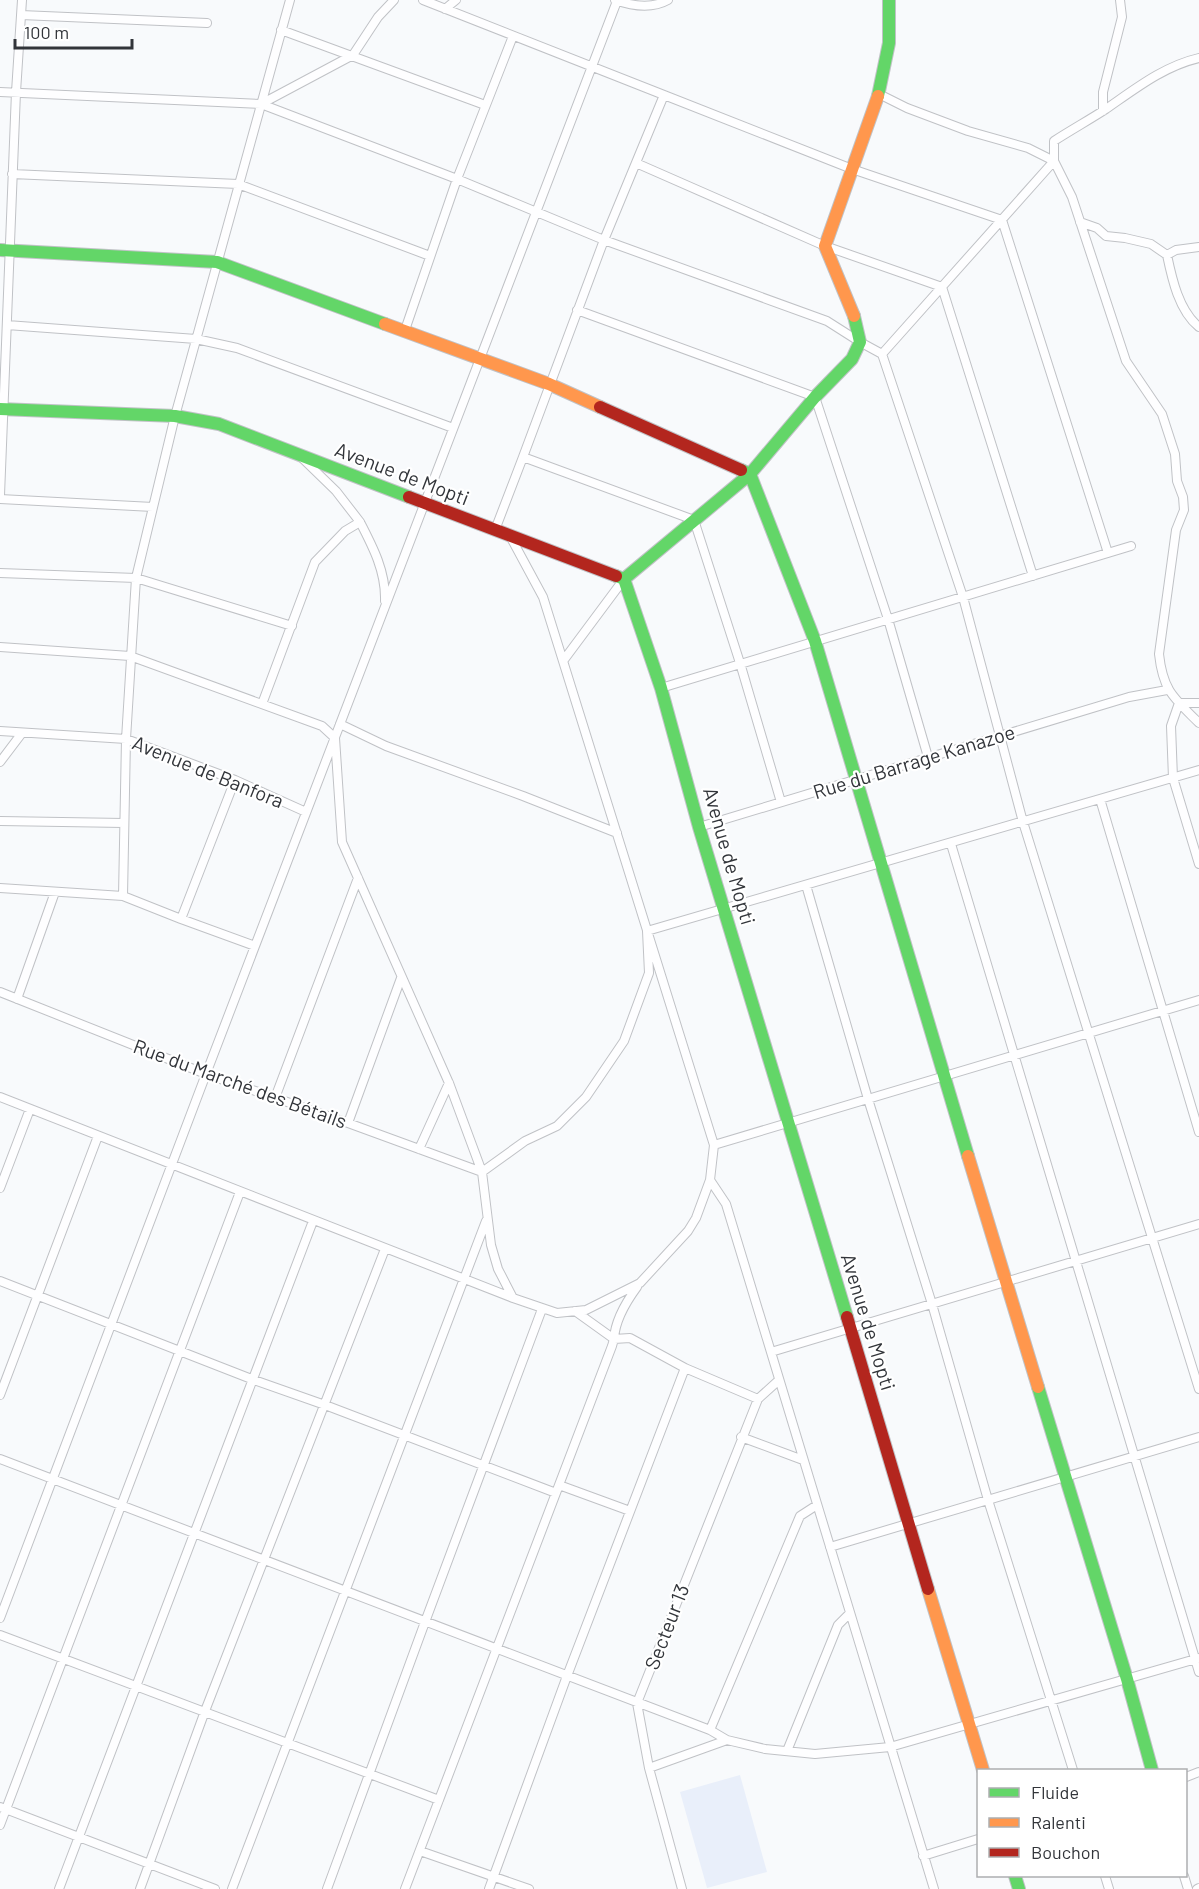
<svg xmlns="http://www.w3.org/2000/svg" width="1199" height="1889" viewBox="0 0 1199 1889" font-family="Barlow,sans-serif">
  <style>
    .green { fill: #e9effa }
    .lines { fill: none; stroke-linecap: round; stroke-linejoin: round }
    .street-casing { stroke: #c0c2c6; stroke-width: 10 }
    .fast-casing { stroke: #c0c2c6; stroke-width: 14 }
    .slow-casing { stroke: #c0c2c6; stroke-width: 14 }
    .jam-casing { stroke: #c0c2c6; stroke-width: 14 }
    .street { stroke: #fefeff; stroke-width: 8 }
    .fast { stroke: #63d668; stroke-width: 12 }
    .slow { stroke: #ff974d; stroke-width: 12 }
    .jam { stroke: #b3261e; stroke-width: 12 }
    .labels { text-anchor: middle; stroke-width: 4.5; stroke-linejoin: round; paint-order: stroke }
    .street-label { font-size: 20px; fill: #32353a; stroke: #fff }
  </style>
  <rect width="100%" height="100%" fill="#f8fafc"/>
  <path class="green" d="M740 1775 767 1872 707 1888 680 1792Z"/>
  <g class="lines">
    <defs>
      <path id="street" d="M423 0 664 95 604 240 827 321 860 342 882 354 963 597 1023 822 1199 1389
        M615 0C632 6 652 9 668 0
        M445 9 456 0
        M21 15 207 23
        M281 30 485 105
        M1199 58C1164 66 1135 89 1106 109 1089 120 1071 130 1054 141V161L1072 197 1126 361 1162 414 1175 454 1177 481 1183 497 1184 510 1176 530 1159 654C1163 691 1174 698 1199 723
        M0 92 261 104 457 179 604 240 523 457
        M879 94 907 108 968 131 1028 148 1054 161
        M664 95 852 169 1002 220 1108 553
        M261 104 353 55 378 17 394 0
        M1103 111V92L1122 17 1120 0
        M636 163 825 246 942 287 1033 576
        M12 174 238 184 430 256
        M1080 222 1097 228 1106 236 1125 238 1151 244 1167 255C1172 279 1179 311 1199 327
        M1167 255 1176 250 1199 247
        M577 310 815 397 888 619 928 757
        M7 325 196 339 237 348 453 428
        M405 330 457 179 513 36
        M882 354 1054 161
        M302 458 336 491 360 522
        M0 495 16 92 22 0
        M0 499 153 507
        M495 530 523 457 694 520 740 663 781 802
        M510 536 543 597 563 661
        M0 573 136 578 292 626
        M624 579 563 661 714 1145 710 1180
        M0 647 130 656 322 726 335 738 342 842 449 1083 482 1172 491 1245 498 1269 513 1298 557 1313 586 1310 640 1283 688 1231 696 1218 710 1180 726 1204 934 1889
        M661 688 1131 546
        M1179 703 1171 726 1173 778 1199 864
        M1179 703H1199
        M262 704 315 562 345 531 360 522C373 547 386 572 385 601
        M340 724 386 746 523 796 617 833
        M0 731 126 739 235 780 306 812
        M0 762 22 733
        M235 780 181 919 255 946
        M1100 799 1199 1132
        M0 821 124 823
        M699 827 1129 697 1167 690
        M951 844 1199 1672
        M806 885 868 1099 932 1304 988 1500 1073 1770
        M0 888 123 896 181 919
        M123 896 126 739 136 578 175 416 290 0
        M0 992 206 1074 348 1123 482 1172 525 1141 557 1126 586 1097 624 1041 649 973 647 931 1199 770
        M17 999 55 892
        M0 1097 513 1298
        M275 1098 358 878
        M348 1123 401 978
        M714 1145 1199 1000
        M419 1149 449 1083
        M0 1188 30 1109
        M0 1281 254 1380 325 1405 556 1493
        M637 1287C626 1302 615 1320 614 1339L630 1338 685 1368
        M771 1352 1199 1224
        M0 1395 98 1136
        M741 1437 803 1460
        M0 1459 710 1730 727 1740 765 1749 815 1754 890 1747 1199 1658
        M559 1485 630 1511
        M830 1547 1199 1437
        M0 1618 206 1074 617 1
        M0 1635 439 1800
        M710 1730 800 1516 817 1505
        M787 1751 838 1625 850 1613
        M649 1768 727 1740
        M1186 1777 1199 1772
        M0 1807 215 1889
        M0 1825 240 1192
        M420 1851 529 1889
        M923 1856 978 1839
        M1105 1876 1109 1889
        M1184 1876 1188 1889
        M59 1889 313 1221
        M140 1889 205 1711 385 1249
        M232 1889 486 1221
        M327 1889 425 1622 542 1309
        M405 1889 612 1346 614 1339 575 1311
        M489 1889 567 1676 685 1368 758 1399
        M682 1889 649 1768 637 1703 758 1399 779 1380
        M1197 1889 1199 1888"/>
      <path id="fast" d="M878 96 889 43V0
        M0 250 217 262 385 324
        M0 409 175 416 219 424 409 497
        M741 470 750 474 815 641 968 1156
        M616 576 624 579 661 688 699 827 847 1317
        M624 579 750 474 815 397 852 359 860 342 854 316
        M1038 1387 1127 1679 1152 1770
        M1015 1876 1019 1889"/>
      <path id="slow" d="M854 316 825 246 878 96
        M385 324 549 384 600 407
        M968 1156 1038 1387
        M928 1589 983 1770"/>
      <path id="jam" d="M600 407 741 470
        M409 497 616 576
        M847 1317 928 1589"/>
    </defs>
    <use href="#street" class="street-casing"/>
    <use href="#fast" class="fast-casing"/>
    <use href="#slow" class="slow-casing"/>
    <use href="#jam" class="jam-casing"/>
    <use href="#street" class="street"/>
    <use href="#fast" class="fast"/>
    <use href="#slow" class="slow"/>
    <use href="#jam" class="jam"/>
  </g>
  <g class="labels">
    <g class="street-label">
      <text transform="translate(402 474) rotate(21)" y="7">Avenue de Mopti</text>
      <text transform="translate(914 762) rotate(-17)" y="7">Rue du Barrage Kanazoe</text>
      <text transform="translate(208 772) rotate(22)" y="7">Avenue de Banfora</text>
      <text transform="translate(729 856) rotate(74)" y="7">Avenue de Mopti</text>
      <text transform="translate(240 1084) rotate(20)" y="7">Rue du Marché des Bétails</text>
      <text transform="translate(868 1322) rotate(73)" y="7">Avenue de Mopti</text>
      <text transform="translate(667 1627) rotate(-69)" y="7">Secteur 13</text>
    </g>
  </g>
  <rect x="977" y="1769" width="210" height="108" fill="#ffffff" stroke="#adaeb0" stroke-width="1.5"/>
  <rect x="989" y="1788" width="30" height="9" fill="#63d668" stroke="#adaeb0" stroke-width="1.5"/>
  <text x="1031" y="1799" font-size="18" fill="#32353a">Fluide</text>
  <rect x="989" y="1818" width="30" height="9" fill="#ff974d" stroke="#adaeb0" stroke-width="1.5"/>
  <text x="1031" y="1829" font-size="18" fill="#32353a">Ralenti</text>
  <rect x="989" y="1848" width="30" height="9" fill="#b3261e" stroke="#adaeb0" stroke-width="1.5"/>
  <text x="1031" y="1859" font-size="18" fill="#32353a">Bouchon</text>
  <path d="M15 39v9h117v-9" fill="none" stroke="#32353a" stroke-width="3"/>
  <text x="24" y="39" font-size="18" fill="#32353a" stroke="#ffffff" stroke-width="4.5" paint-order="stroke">100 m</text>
</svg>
